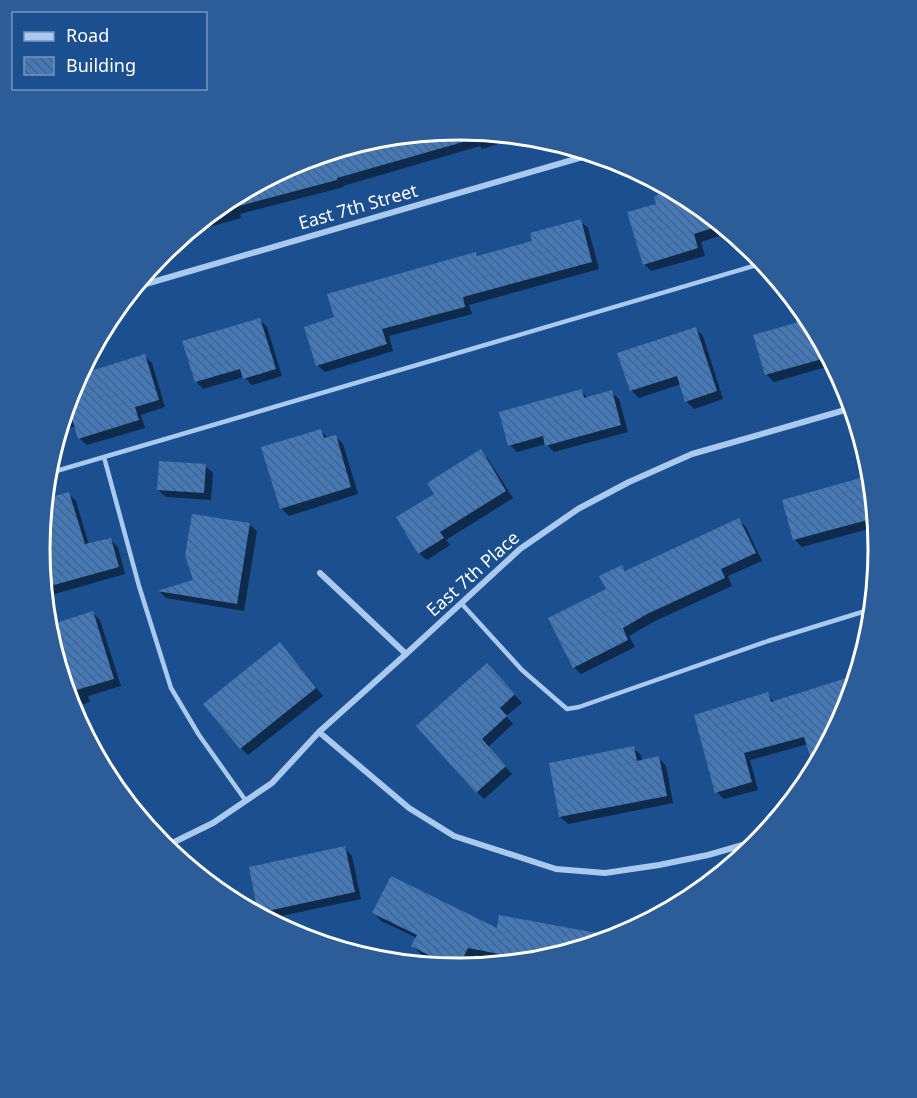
<svg xmlns="http://www.w3.org/2000/svg" width="917" height="1098" viewBox="0 0 917 1098" font-family="'Noto Sans',sans-serif">
  <style>
    .shadow { fill: #0007 }
    .building { fill: url(#building-back-hatch) }
    .lines { fill: none; stroke-linecap: round; stroke-linejoin: round }
    .service { stroke: #a9c9ee; stroke-width: 4.5 }
    .minor { stroke: #a9c9ee; stroke-width: 6 }
    .labels { text-anchor: middle; stroke-width: 5; stroke-linejoin: round; paint-order: stroke }
    .street-label { font-size: 18px; fill: #fff; stroke: #1b4f8f }
    .rim { fill: none; stroke: #fff; stroke-width: 3 }
  </style>
  <defs>
    <pattern id="building-back-hatch" width="6" height="6" patternUnits="userSpaceOnUse" patternTransform="scale(1.5)"><rect width="6" height="6" fill="#4478b7"/><path d="M-1 5l2 2M0 0l6 6M5-1l2 2" fill="none" stroke="#486282"/></pattern>
  </defs>
  <rect width="100%" height="100%" fill="#1b4f8f"/>
  <path class="shadow" d="M459 130 502 134 504 142 482 149 480 146 343 186 344 187 240 214 241 218 185 234 226 200 298 161 377 137Z
    M692 200 731 232 701 242 705 256 651 271 644 264 658 205Z
    M580 221 588 228 599 269 469 305 472 314 389 336 393 351 325 372 317 365 336 318 476 253 479 257 534 242Z
    M260 320 267 327 282 376 252 385 244 377 203 389 196 381Z
    M810 320 833 365 774 382 766 374Z
    M695 328 703 336 723 399 694 409 686 401 681 384 639 398 631 390Z
    M145 356 152 363 165 407 141 415 145 428 87 445 79 438 76 426 58 432 71 388 78 376Z
    M581 391 588 398 611 392 619 399 628 432 554 452 546 444 517 452 510 445Z
    M321 431 328 438 335 436 343 444 358 494 289 516 281 508Z
    M480 451 488 459 513 498 446 540 450 545 427 560 419 553 436 494Z
    M205 466 213 473 211 500 166 497 158 490Z
    M863 479 871 487 872 493 876 527 802 547 795 540 784 501Z
    M69 494 76 501 89 545 110 539 118 547 125 574 44 597 39 549 44 501Z
    M739 520 746 527 762 561 728 576 732 586 655 621 629 636 635 647 581 674 574 667 608 590 622 567 627 572Z
    M249 524 257 531 244 611 166 598 160 592 194 581Z
    M93 613 100 620 121 686 88 696 90 702 71 708 47 627Z
    M287 652 323 696 248 755 241 748Z
    M486 665 522 703 506 716 513 724 488 747 512 774 484 799 477 792Z
    M856 677 846 710 818 762 811 755 808 744 750 760 758 790 724 799 717 792 767 694 775 703Z
    M633 748 641 755 642 761 659 758 666 766 673 803 568 824 560 817Z
    M345 848 352 856 361 899 267 919 259 912Z
    M374 913 498 930 611 939 540 961 518 963 475 955 469 967H448L420 953 413 946 417 938 381 921Z"/>
  <path class="building" d="M459 130 476 131 477 138 337 178V180L224 210 221 204 298 161 377 138Z
    M673 190 692 200 722 225 694 234 698 248 643 265 627 212 656 204 654 196Z
    M581 219 592 262 463 297 465 307 382 329 387 344 316 366 304 327 334 317 327 294 476 252 477 256 532 241 530 233Z
    M260 318 276 369 243 379 240 369 195 382 182 341Z
    M809 319 829 357 765 375 753 335Z
    M696 327 717 391 685 402 677 376 630 391 617 353Z
    M145 354 159 400 135 407 139 420 78 439 67 402 78 375Z
    M582 389 584 398 612 390 621 425 545 446 543 436 508 446 499 412Z
    M321 429 324 438 336 435 351 487 280 509 261 447Z
    M481 449 506 491 440 532 444 538 418 554 396 517 434 494 427 483Z
    M159 461 206 464 204 493 157 490Z
    M864 477 875 518 793 540 782 500Z
    M69 492 85 544 111 538 119 567 43 588 39 549 44 499Z
    M192 514 250 523 237 604 157 591 193 580 185 555Z
    M739 518 756 553 721 569 725 578 647 614 623 628 628 640 573 668 548 618 606 589 599 576 622 565 625 571Z
    M93 611 114 679 66 693 47 626Z
    M280 642 316 688 240 749 203 704Z
    M487 663 515 694 500 708 507 716 482 739 506 766 476 793 416 726Z
    M856 675 846 710 824 751 810 756 804 737 744 753 752 782 715 793 694 715 768 692 771 702Z
    M634 746 637 761 659 756 667 796 559 817 549 763Z
    M345 846 355 892 258 913 249 867Z
    M391 876 497 928 499 915 619 937 540 960 519 963 520 958 468 948 458 968H454L411 946 417 935 372 913Z"/>
  <g class="lines">
    <path class="service" d="M104 457 139 586 171 688 199 735 246 801
      M46 474 764 263
      M461 603 522 670 567 709 579 707 768 641 872 609"/>
    <path class="minor" d="M132 288 593 154
      M320 573 406 654
      M319 732 409 808 454 836 556 869 605 873 659 865 708 855 760 840
      M164 847 213 823 272 783 319 732 406 654 520 549 578 509 629 482 692 454 852 408"/>
  </g>
  <g class="labels">
    <g class="street-label">
      <text transform="translate(358 207) rotate(-16)" y="6">East 7th Street</text>
      <text transform="translate(473 574) rotate(-42)" y="6">East 7th Place</text>
    </g>
  </g>
  <path d="M0 0H917V1098H0ZM50 549a409 409 0 1 1 818 0a409 409 0 1 1-818 0Z" fill="#2d5d98" fill-rule="evenodd"/>
  <path class="rim" d="M50 549a409 409 0 1 1 818 0a409 409 0 1 1-818 0Z"/>
  <rect x="12" y="12" width="195" height="78" fill="#1b4f8f" stroke="#7695bc" stroke-width="1.5"/>
  <rect x="24" y="32" width="30" height="9" fill="#a9c9ee" stroke="#7695bc" stroke-width="1.5"/>
  <text x="66" y="42" font-size="18" fill="#ffffff">Road</text>
  <rect x="24" y="57" width="30" height="18" fill="url(#building-back-hatch)" stroke="#7695bc" stroke-width="1.5"/>
  <text x="66" y="72" font-size="18" fill="#ffffff">Building</text>
</svg>
